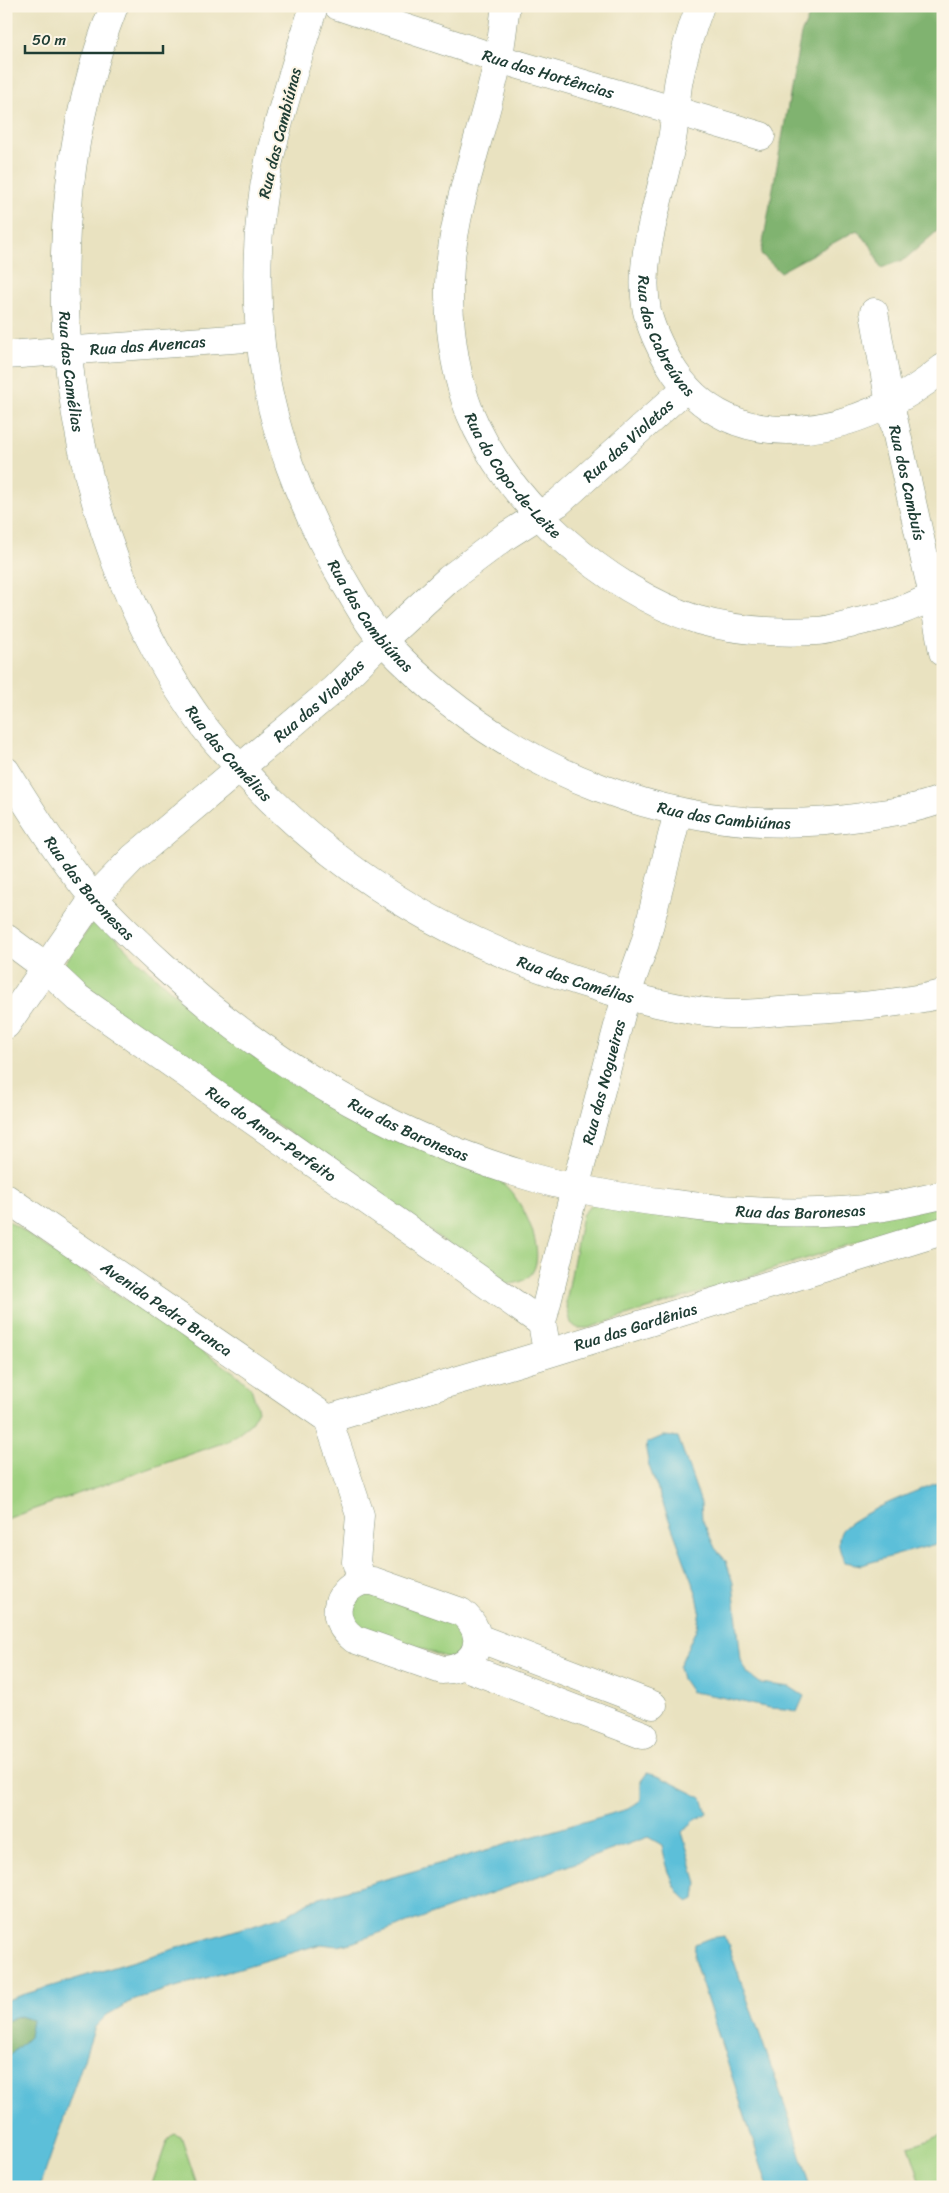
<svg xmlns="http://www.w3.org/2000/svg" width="949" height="2193" viewBox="0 0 949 2193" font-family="Sriracha,sans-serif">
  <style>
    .green { fill: #a0d181; stroke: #60875a }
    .forest { fill: #80b36f; stroke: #507852 }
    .water { fill: #5bbfd9; stroke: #3d7e86 }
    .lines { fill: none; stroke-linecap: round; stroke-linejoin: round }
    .minor-casing { stroke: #84907a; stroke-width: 29 }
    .minor { stroke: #fff; stroke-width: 28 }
    .labels { text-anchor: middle; stroke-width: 4; stroke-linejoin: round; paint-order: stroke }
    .street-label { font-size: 16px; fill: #1f3d34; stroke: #fcf5e5 }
  </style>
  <rect width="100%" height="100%" fill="#fcf5e5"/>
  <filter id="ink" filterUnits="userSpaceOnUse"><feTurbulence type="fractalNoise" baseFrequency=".02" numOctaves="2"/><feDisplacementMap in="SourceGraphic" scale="10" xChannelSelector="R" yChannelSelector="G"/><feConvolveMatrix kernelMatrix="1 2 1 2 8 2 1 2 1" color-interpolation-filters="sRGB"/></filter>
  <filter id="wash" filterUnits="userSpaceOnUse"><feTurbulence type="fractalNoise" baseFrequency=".0096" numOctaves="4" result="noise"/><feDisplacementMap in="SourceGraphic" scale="20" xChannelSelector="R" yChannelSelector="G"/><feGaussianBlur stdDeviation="1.12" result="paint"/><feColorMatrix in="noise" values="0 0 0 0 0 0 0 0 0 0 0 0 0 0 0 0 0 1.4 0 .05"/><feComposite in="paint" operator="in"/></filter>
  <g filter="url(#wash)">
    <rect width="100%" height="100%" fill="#e9e2c0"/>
    <path class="green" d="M96 918 136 959 198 1015 255 1057 499 1180C527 1200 564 1284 506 1284L59 972Z
      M595 1201 943 1208V1215L588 1328H577L571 1323 566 1303 582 1215Z
      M6 1219 235 1373 251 1388 258 1410 250 1424 228 1441 6 1519Z
      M364 1592 462 1625 466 1645 451 1659 354 1625 349 1605Z
      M174 2134 181 2137 198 2187H151L167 2141Z
      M943 2135V2187H922L909 2146Z"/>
    <path class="forest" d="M814 6H943V226L905 259 881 268 871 246 857 230 780 272 761 254 801 34Z
      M20 2016 32 2020 29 2037 6 2059V2021Z"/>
    <path class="water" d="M663 1436 678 1437 701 1503 702 1519 715 1548 726 1561 733 1583 741 1660 748 1674 760 1683 790 1687 804 1696 797 1712C788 1708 779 1709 770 1708 743 1703 718 1695 691 1692L682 1679 679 1667 697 1627 700 1611 697 1595 649 1466 646 1450 647 1443Z
      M943 1481V1542L861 1565 845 1562C840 1552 836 1543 841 1532 846 1518 925 1487 943 1481Z
      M647 1773 660 1777 702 1798 707 1813 694 1821 682 1832 697 1883 695 1899 689 1902C672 1891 666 1864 662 1845L648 1837 354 1942 338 1946 321 1944 135 1999 107 2015 95 2027 40 2187H6V2059L29 2037 32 2020 20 2016 6 2021V2000L289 1914 310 1901 628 1809 641 1800V1781Z
      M725 1936 789 2117 811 2187H768L694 1960 695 1944 710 1938Z"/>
  </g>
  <g filter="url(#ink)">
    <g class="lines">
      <defs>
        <g id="minor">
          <path id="s1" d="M114 6C24 236 58 528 205 728 221 749 240 768 258 787 355 887 471 951 604 989 644 1001 687 1012 729 1014 750 1015 772 1011 793 1010 843 1008 893 1005 943 994"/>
          <path id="s2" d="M314 6C298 57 281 109 269 161 257 217 255 277 260 334 267 422 303 513 348 588 359 607 370 626 384 642 506 772 683 844 861 817 888 813 917 809 943 799"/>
          <path id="s3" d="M338 6 499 59 761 136"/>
          <path id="s4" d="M506 6C503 24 502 42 498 60 483 136 447 219 449 297 450 335 456 377 470 413 506 502 607 591 698 620 736 631 777 633 816 631 827 631 839 626 850 624 867 619 886 617 902 610 916 605 929 598 943 592"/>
          <path id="s5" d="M700 6C691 30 684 54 679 79 675 99 676 119 672 139 663 193 636 257 647 311 651 329 660 347 669 363 730 468 866 434 943 368"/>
          <path id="s6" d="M874 312 890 404 933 596 943 652"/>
          <path id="s7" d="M6 355 260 337"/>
          <path id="s8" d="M6 771C33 814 61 859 94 898 114 921 138 943 161 964 262 1059 385 1132 518 1173 569 1189 623 1198 675 1204 743 1213 815 1216 884 1207 903 1204 923 1199 943 1195"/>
          <path id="s9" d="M6 938 45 967 78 998 542 1323"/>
          <path id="s10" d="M6 1025 94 898 133 858 334 689 383 640 449 579 506 536 558 503 686 388"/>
          <path id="s11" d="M6 1198 328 1419"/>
          <path id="s12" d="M545 1340 542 1323 575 1188 626 996 645 943 678 812"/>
          <path id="s13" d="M328 1419 546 1354 943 1231"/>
          <path d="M328 1419 360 1515 356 1562 362 1581"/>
          <path d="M362 1581H373L461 1612C490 1634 478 1669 442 1670L354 1639C329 1620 333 1593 362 1581Z"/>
          <path d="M478 1638 653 1705"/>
          <path d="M463 1666 643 1735"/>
        </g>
      </defs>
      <use href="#minor" class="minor-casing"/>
      <use href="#minor" class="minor"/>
    </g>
  </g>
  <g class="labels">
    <g class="street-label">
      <text dy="6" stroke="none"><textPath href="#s3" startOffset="221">Rua das Hortências</textPath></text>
      <text transform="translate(279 133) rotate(-76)" y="6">Rua das Cambiúnas</text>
      <text dy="6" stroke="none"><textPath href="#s5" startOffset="341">Rua das Cabreúvas</textPath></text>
      <text dy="6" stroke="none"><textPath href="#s7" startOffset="142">Rua das Avencas</textPath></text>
      <text dy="6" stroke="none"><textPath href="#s1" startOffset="372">Rua das Camélias</textPath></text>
      <text dy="6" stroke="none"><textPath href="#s10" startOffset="859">Rua das Violetas</textPath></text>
      <text dy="6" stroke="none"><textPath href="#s4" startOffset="492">Rua do Copo-de-Leite</textPath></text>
      <text dy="6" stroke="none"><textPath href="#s6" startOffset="174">Rua dos Cambuís</textPath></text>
      <text dy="6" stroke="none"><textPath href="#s2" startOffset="642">Rua das Cambiúnas</textPath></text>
      <text dy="6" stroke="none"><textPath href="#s10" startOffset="454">Rua das Violetas</textPath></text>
      <text dy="6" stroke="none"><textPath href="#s1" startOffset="792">Rua das Camélias</textPath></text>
      <text dy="6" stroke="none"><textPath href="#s2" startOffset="1062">Rua das Cambiúnas</textPath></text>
      <text dy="6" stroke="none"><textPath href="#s8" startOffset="144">Rua das Baronesas</textPath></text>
      <text dy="6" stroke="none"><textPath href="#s1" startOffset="1212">Rua das Camélias</textPath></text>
      <text dy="6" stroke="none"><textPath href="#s12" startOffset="266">Rua das Nogueiras</textPath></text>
      <text dy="6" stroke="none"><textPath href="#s8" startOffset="548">Rua das Baronesas</textPath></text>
      <text dy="6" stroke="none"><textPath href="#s9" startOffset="330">Rua do Amor-Perfeito</textPath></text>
      <text dy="6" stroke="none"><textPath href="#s8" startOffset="952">Rua das Baronesas</textPath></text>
      <text dy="6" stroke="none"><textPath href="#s11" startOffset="195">Avenida Pedra Branca</textPath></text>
      <text dy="6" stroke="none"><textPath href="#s13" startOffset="321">Rua das Gardênias</textPath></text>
    </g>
  </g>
  <rect width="949" height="2193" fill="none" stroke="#fcf5e5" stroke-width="25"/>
  <path d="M25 45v8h138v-8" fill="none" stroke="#1f3d34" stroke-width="2.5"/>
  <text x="32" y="45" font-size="15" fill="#1f3d34" stroke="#fcf5e5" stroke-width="4" paint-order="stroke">50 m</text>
</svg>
